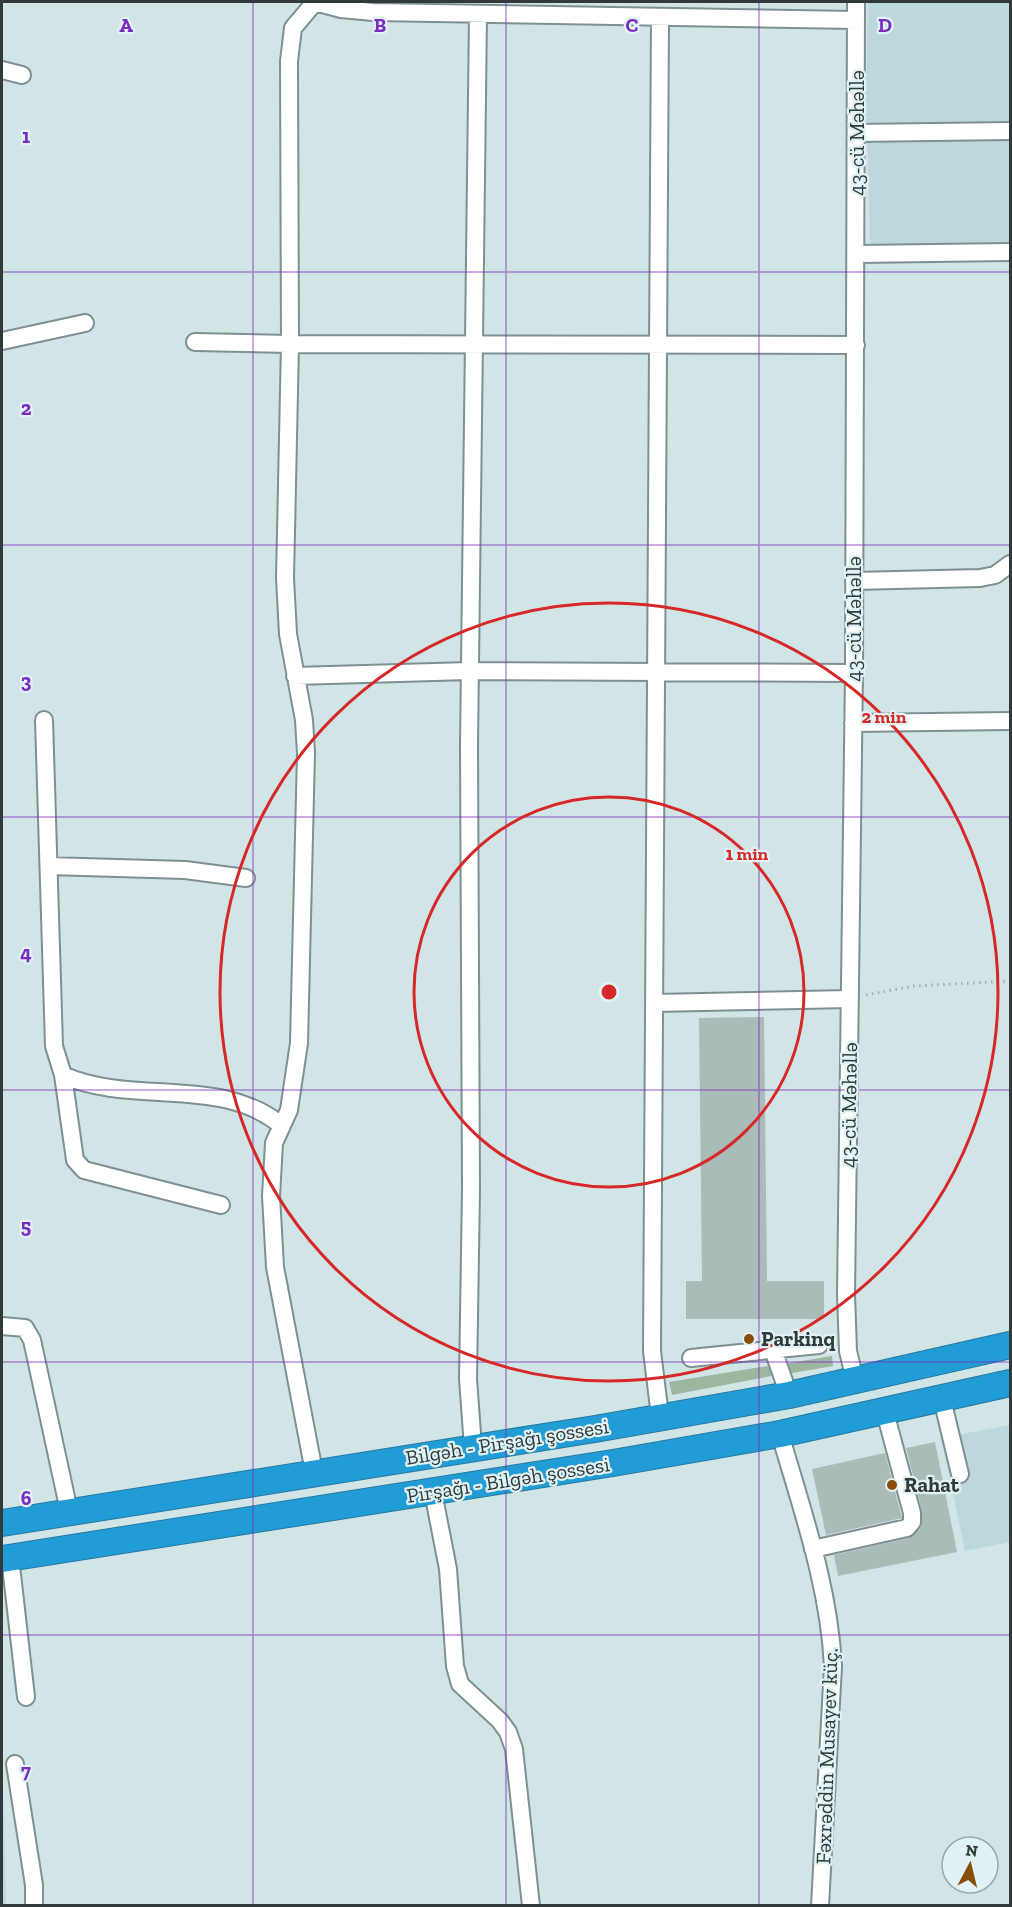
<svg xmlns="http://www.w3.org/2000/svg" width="1012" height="1907" viewBox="0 0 1012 1907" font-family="'Zilla Slab',serif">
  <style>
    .built { fill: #bcd8dc }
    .green { fill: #9cb79f }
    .building { fill: #aabcb7 }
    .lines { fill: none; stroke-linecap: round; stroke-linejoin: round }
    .minor-casing { stroke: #7e9092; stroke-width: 20 }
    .highway-casing { stroke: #27799f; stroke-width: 28 }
    .path { stroke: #9fafb1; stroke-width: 3; stroke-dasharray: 1.5 4.5; stroke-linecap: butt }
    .minor { stroke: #fff; stroke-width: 16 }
    .highway { stroke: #219cd5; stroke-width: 26 }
    .grid { fill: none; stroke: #7b2cbf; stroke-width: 1.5; stroke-opacity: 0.55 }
    .ring { fill: none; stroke: #d62828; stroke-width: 3 }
    .poi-dot { fill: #894d0a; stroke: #dff2f4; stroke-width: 2 }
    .labels { text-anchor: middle; stroke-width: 4.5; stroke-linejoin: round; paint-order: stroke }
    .street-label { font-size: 21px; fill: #31393a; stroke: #dff2f4 }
    .poi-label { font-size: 21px; font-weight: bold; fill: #31393a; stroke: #dff2f4; text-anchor: start }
    .grid-label { font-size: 20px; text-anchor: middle; font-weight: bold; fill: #7b2cbf; stroke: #dff2f4; stroke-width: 4.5; stroke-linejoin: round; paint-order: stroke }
    .centre { fill: #d62828; stroke: #dff2f4; stroke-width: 3 }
    .ring-label { font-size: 18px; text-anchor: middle; font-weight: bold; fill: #d62828; stroke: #dff2f4; stroke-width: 4.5; stroke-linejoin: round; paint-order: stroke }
  </style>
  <rect width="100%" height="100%" fill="#d1e5e7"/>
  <path class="built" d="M868 2H1010V244L870 245 866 97Z
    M1010 1425V1542L965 1551 941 1438Z
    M2 1751 6 1905V1906L2 1905Z"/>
  <path class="green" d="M832 1356 833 1366 787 1374 784 1364Z
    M774 1365 777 1375 672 1395 669 1382Z"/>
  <path class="building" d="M764 1017 767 1281H824V1319H686V1281H702L699 1018Z
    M935 1442 957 1552 838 1576 834 1555 909 1538 920 1529 922 1511 906 1448Z
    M885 1453 902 1518 826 1535 812 1469Z"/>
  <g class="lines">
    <defs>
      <path id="minor" d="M660 17 652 1351 660 1416
        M2 70 22 75
        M856 133 1010 131
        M857 254 1010 252
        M2 341 85 323
        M195 342 290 344 856 345
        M854 581 980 578 995 575 1010 564
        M295 676 469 671 854 673
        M44 720 54 1046 63 1075C131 1106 222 1075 282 1126
        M853 723 1010 721
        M49 866 185 870 246 878
        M654 1003 850 999
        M63 1075 75 1160 84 1170 221 1205
        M2 1326 25 1328 32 1340 69 1511
        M773 1350 789 1395
        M691 1358 819 1345
        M855 1380 848 1351 846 1294 854 673 856 2
        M942 1399 960 1474
        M780 1434C802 1510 829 1586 833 1666L820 1906
        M473 1447 468 1379 471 1190 469 745 478 15
        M314 1472 275 1267 271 1196 274 1143 289 1110 299 1043 306 753 304 720 288 634 285 578 290 344 289 61 293 28 315 2 341 9 373 12 856 20
        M433 1492 448 1569 455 1666 460 1684 500 1721 508 1732 514 1749 531 1906
        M813 1549 907 1528 912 1522V1513L885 1412
        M10 1557 26 1697
        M15 1764 34 1885V1906"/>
      <path id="highway" d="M2 1523 595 1429 789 1395 1010 1345
        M2 1559 613 1463 780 1434 1010 1383"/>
    </defs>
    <use href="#minor" class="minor-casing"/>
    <use href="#highway" class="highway-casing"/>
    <path class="path" d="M866 995 914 986 1010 981"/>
    <use href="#minor" class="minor"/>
    <use href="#highway" class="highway"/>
  </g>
  <path class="grid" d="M253 2V1906M506 2V1906M759 2V1906M2 272H1010M2 545H1010M2 817H1010M2 1090H1010M2 1362H1010M2 1635H1010"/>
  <g class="ring">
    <circle cx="609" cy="992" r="195"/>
    <circle cx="609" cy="992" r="389"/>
  </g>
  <g class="poi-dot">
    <circle cx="749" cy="1339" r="6"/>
    <circle cx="892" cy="1485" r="6"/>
  </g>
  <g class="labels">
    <g class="street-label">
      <text transform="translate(857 133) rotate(-90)" y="7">43-cü Məhəllə</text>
      <text transform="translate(854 619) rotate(-90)" y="7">43-cü Məhəllə</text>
      <text transform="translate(849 1105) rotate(-89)" y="7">43-cü Məhəllə</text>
      <text transform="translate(507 1442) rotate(-9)" y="7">Bilgəh - Pirşağı şossesi</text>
      <text transform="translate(508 1480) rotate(-9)" y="7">Pirşağı - Bilgəh şossesi</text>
      <text transform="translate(827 1756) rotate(-88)" y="7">Fəxrəddin Musayev küç.</text>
    </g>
    <g class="poi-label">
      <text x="761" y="1346">Parkinq</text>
      <text x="904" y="1492">Rahat</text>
    </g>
  </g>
  <g class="grid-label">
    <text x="126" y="32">A</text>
    <text x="380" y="32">B</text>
    <text x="632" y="32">C</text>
    <text x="885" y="32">D</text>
    <text x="26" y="143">1</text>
    <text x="26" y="415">2</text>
    <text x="26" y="688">3</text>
    <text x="26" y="960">4</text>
    <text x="26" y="1233">5</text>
    <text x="26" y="1505">6</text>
    <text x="26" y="1778">7</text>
  </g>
  <circle cx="609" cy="992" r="9" class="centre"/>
  <g class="ring-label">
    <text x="884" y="723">2 min</text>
    <text x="747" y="860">1 min</text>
  </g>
  <rect width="1012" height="1907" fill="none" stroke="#31393a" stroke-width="6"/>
  <g transform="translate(970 1865) rotate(7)"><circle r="28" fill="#dff2f4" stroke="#99a8aa" stroke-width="1.5"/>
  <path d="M0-4.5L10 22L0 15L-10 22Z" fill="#894d0a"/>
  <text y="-9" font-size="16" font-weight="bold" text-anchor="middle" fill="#31393a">N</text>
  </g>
</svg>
